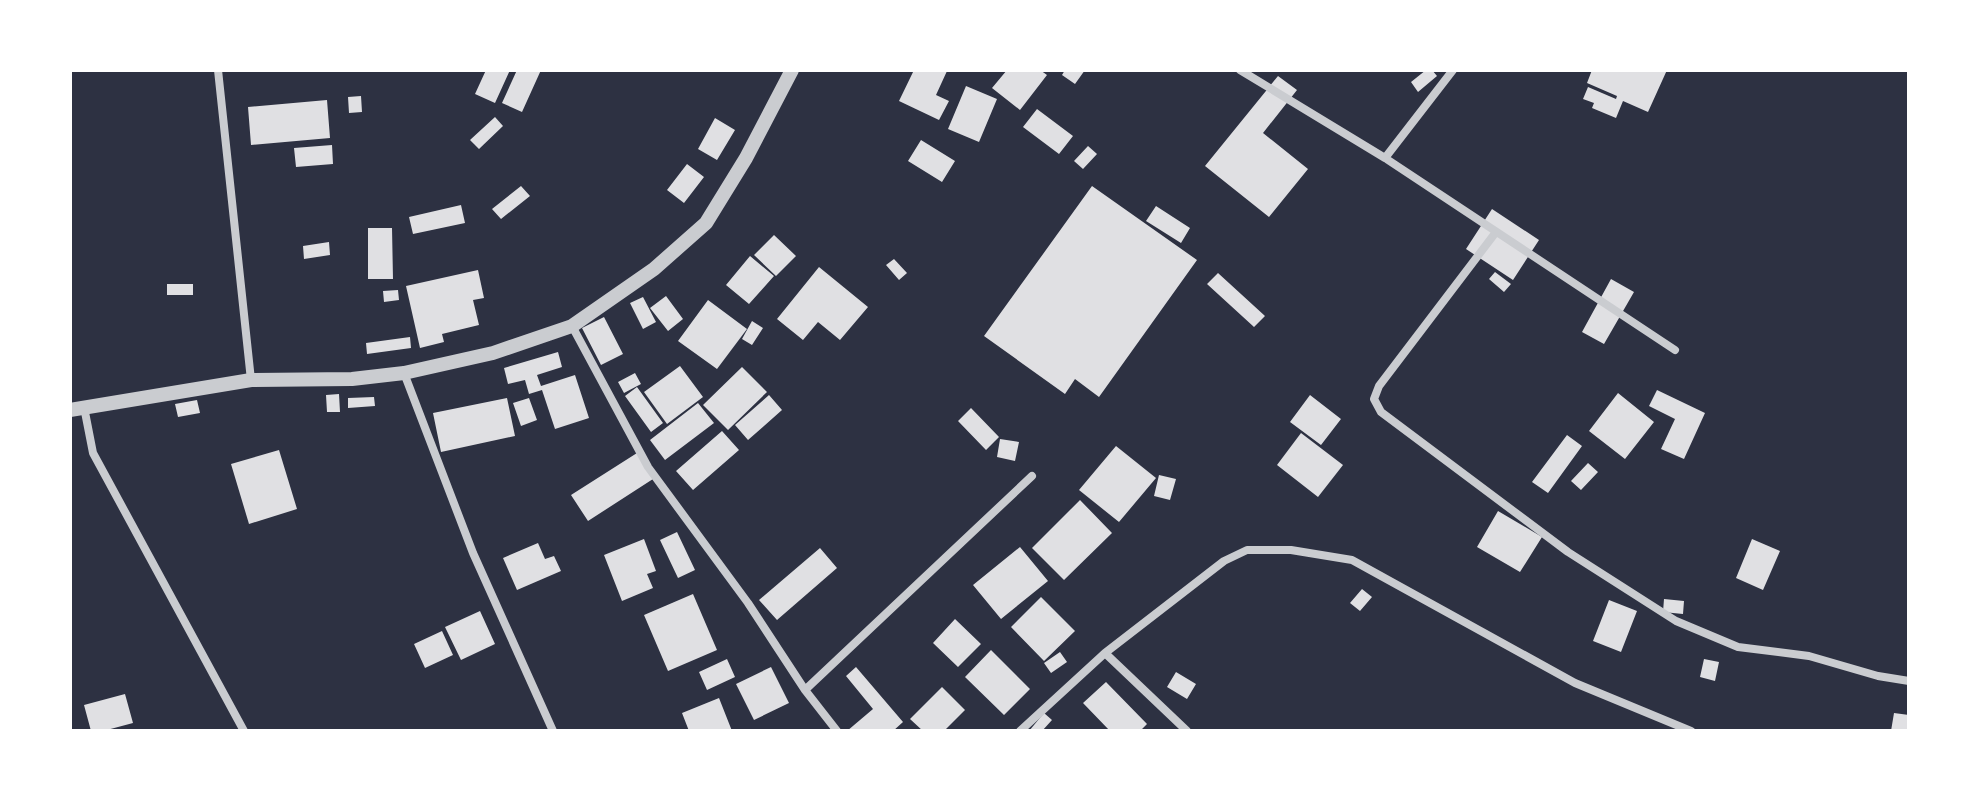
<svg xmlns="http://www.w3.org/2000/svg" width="1979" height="801" viewBox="0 0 1979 801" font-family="'Noto Serif',serif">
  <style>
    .building { fill: #e0e0e3 }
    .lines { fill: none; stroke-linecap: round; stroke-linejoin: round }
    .minor { stroke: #caccd0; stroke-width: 8 }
    .tertiary { stroke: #caccd0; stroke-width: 14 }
  </style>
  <rect width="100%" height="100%" fill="#2d3142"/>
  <path class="building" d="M486 70H510L495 103 475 94Z
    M517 70H541L522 112 502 103Z
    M914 70 947 71 936 95 949 101 939 120 899 101Z
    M1007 70H1040L1047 75 1020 110 992 88Z
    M1065 70H1085L1075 84 1062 75Z
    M1426 70H1432L1437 76 1418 92 1411 82Z
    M1592 70H1667L1648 112 1623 101 1616 118 1592 108 1594 103 1583 99 1588 87 1616 99 1617 96 1587 83Z
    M1278 76 1297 90 1263 133 1308 169 1269 217 1205 166Z
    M966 86 997 99 979 142 948 129Z
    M361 96 362 112 349 113 348 97Z
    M327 100 330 138 251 145 248 107Z
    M1037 109 1073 136 1059 154 1023 127Z
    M495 117 503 126 479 149 470 140Z
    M715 118 735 130 717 160 698 149Z
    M921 140 955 161 942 182 908 161Z
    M332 145 333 164 296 167 294 148Z
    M1088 146 1097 154 1083 169 1074 161Z
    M687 164 704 177 684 203 667 190Z
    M521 186 530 196 501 219 492 209Z
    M1092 186 1197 260 1099 397 1075 379 1065 394 984 336Z
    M461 205 465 223 413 234 409 217Z
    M1156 206 1190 228 1181 243 1146 221Z
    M1492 209 1539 240 1513 280 1466 249Z
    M368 228H392L393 279H368Z
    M774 235 796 256 776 276 754 255Z
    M329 242 330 255 304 259 303 246Z
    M750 256 774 276 749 304 726 285Z
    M894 259 907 273 899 280 886 265Z
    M819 267 868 307 840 340 818 322 803 340 777 319Z
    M478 270 484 298 473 300 479 325 442 334 444 342 420 348 406 286Z
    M1495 272 1511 284 1504 292 1489 279Z
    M1218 273 1265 316 1254 327 1207 284Z
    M1611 279 1634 292 1604 344 1582 332Z
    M167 284H193V295H167Z
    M398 290 399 300 384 302 383 291Z
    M666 296 683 319 668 331 650 308Z
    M643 297 656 322 643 329 630 303Z
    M708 300 747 329 717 369 678 341Z
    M604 317 623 354 601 365 582 328Z
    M752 321 763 328 752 345 742 339Z
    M410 337 411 348 367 354 366 343Z
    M558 352 562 367 537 375 541 386 575 375 589 418 555 429 542 390 529 394 525 380 508 384 504 368Z
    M680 366 703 397 667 424 644 392Z
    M742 367 767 392 728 430 703 405Z
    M635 373 641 384 624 393 618 382Z
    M637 387 663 423 651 432 625 396Z
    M1657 390 1705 413 1684 459 1661 449 1675 419 1649 406Z
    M1618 393 1654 422 1625 459 1589 431Z
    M339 394 340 412H327L326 395Z
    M769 395 782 410 748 440 735 425Z
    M1310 395 1341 419 1321 445 1290 422Z
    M374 397 375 406 348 408V398Z
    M507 398 515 436 441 452 433 413Z
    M529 398 537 420 521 426 513 403Z
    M197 400 200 413 178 417 175 404Z
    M698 403 714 423 665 460 650 440Z
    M971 408 999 437 986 450 958 421Z
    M722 431 739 450 693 490 676 471Z
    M1301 433 1343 465 1318 497 1277 465Z
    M1567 435 1582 446 1548 493 1532 482Z
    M1000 439 1019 442 1015 461 997 457Z
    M1116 446 1156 478 1119 522 1079 490Z
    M279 450 297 509 249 524 231 464Z
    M637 453 653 479 588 521 571 495Z
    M1588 463 1598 472 1581 490 1571 481Z
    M1159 475 1176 479 1170 500 1154 496Z
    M1080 500 1112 533 1064 580 1032 548Z
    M1498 511 1542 537 1520 572 1477 547Z
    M677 532 695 570 678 578 660 540Z
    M644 539 656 571 647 574 653 588 622 601 604 555Z
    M1752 539 1780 551 1763 590 1736 578Z
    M538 543 545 559 554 556 561 571 517 590 503 558Z
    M1020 547 1048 581 1001 619 973 585Z
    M820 548 837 568 777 620 759 600Z
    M1362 589 1372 597 1360 611 1350 603Z
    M693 594 717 650 668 671 644 615Z
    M1041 597 1075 631 1044 661 1011 627Z
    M1664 599 1684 601 1683 614 1663 612Z
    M1609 600 1637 611 1621 652 1593 641Z
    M480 611 495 644 461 660 445 627Z
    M955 619 981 644 958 667 933 643Z
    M442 631 453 655 425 668 414 644Z
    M991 650 1030 689 1004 715 965 677Z
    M1060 652 1067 662 1051 673 1044 663Z
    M727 659 735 677 707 690 699 672Z
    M1704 659 1719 662 1715 681 1700 677Z
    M771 667 789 703 754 720 736 684Z
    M856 667 903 722 893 731H847L873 709 846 676Z
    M1176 672 1196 684 1187 699 1167 687Z
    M1106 682 1147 724 1140 731H1110L1083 703Z
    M942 687 965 710 944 731H923L910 719Z
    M125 694 133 723 103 731H91L84 705Z
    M719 698 732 731H689L682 713Z
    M1044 713 1052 720 1042 731H1029Z
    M1894 713 1909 715V731H1891Z"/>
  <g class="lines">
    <path class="minor" d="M218 70 251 380
      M1240 70 1385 158 1675 350
      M1385 158 1453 70
      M1496 232 1379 386 1374 399 1381 412 1568 552 1676 621 1738 647 1809 656 1878 676 1909 681
      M572 326 648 467 748 603 805 690 837 731
      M404 373 473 553 553 731
      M84 407 93 453 244 731
      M1105 653 1187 731
      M805 690 1032 476
      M1020 731 1105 653 1224 561 1247 550H1291L1352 560 1575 683 1691 731"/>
    <path class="tertiary" d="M70 410 251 380 352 379 404 373 493 353 572 326 654 269 706 223 746 158 792 70"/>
  </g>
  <rect width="1979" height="801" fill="none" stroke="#ffffff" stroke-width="144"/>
</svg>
